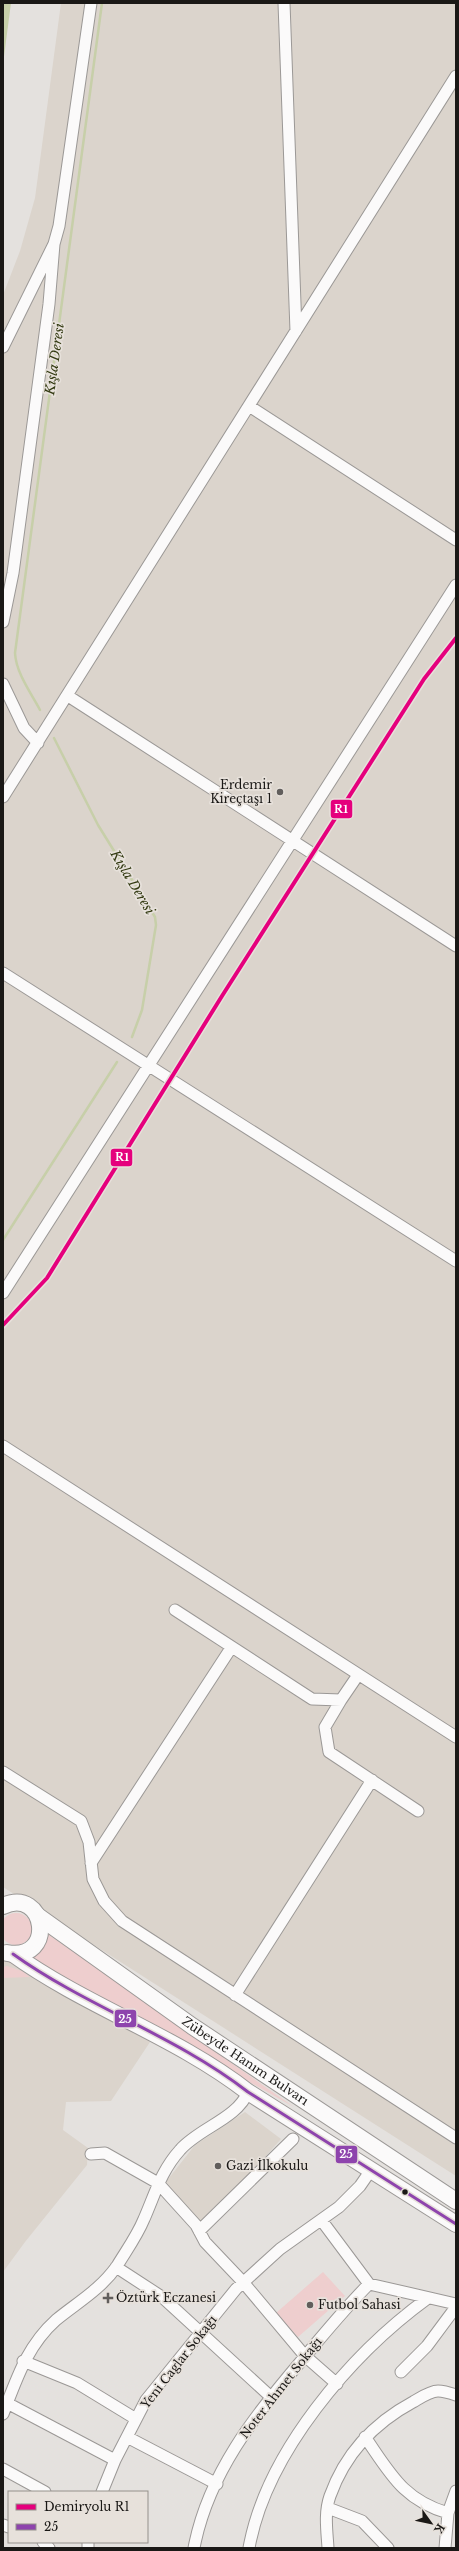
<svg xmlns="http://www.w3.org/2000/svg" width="459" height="2551" viewBox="0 0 459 2551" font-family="'Libre Baskerville',serif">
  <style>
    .built { fill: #dbd4cc }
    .green { fill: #eecece }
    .water { fill: #c7cfa9 }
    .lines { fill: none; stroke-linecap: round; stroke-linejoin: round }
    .stream { stroke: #c7cfa9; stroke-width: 2.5 }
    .minor-casing { stroke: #9b9896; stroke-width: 13 }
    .highway-casing { stroke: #9b9896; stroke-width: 18 }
    .minor { stroke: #fbfafa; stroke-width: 11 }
    .highway { stroke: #fbfafa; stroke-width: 16 }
    .bus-1-casing { stroke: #e7e1db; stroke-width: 6 }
    .bus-1 { stroke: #8e44ad; stroke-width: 3 }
    .rail-1-casing { stroke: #e7e1db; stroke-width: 7 }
    .rail-1 { stroke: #e5007d; stroke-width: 4 }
    .poi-dot { fill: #615e5c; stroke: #e7e1db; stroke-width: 1.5 }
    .bus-dot { fill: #1a1816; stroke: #e7e1db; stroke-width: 1.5 }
    .labels { text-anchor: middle; stroke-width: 3.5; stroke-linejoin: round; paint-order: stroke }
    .poi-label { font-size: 12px; fill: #1a1816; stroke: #e7e1db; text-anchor: start }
    .street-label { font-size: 12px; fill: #1a1816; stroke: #e7e1db }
    .water-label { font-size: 13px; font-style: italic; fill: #333a12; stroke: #e7e1db }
    .line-badge { stroke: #e7e1db; stroke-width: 1.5 }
    .badge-label { font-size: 11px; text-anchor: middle; font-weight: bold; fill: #fff }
  </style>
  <rect width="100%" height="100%" fill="#e4e1de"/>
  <path class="built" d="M61 3H456V2176L3 1887V295L20 251 35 198Z
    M3 1951 67 1987 150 2042 111 2101 66 2102 63 2130 88 2148 87 2165 25 2242 3 2272Z
    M245 2112 281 2139 250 2174 200 2222 165 2183 195 2145Z"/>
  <path class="green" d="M0 1929a16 16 0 1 1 32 0a16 16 0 1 1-32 0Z
    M45 1932 294 2107 28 1958Z
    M7 1966 22 1971 30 1977 3 1978V1967Z
    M323 2272 345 2296 298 2337 276 2313Z"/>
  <path class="water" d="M3 3H11L3 64Z"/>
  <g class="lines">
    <path class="stream" d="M40 710C31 693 16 673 15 653L102 3
      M54 738 98 825 155 917 156 925 142 1010 132 1037
      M3 1240 117 1062"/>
    <defs>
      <path id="minor" d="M284 3 296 331
        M3 347 54 244 59 226 91 3
        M249 406 456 540
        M3 622 13 573 49 304 54 244
        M3 684 24 728 38 743
        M68 696 456 946
        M3 797 456 76
        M3 973 456 1261
        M3 1293 456 585
        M3 1446 456 1737
        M175 1610 312 1699 341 1700 358 1675
        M341 1700 325 1727 329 1752 418 1811
        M3 1772 81 1821 89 1842 93 1879 104 1901 122 1921 456 2138
        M91 1863 231 1648
        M235 1995 372 1780
        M91 2154 105 2153 158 2183 196 2225 205 2242 243 2282 305 2356 337 2384
        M322 2221 369 2284 456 2304
        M199 2231 293 2139
        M116 2267 162 2297 271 2397
        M23 2361 77 2383 136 2419
        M401 2372 427 2346 456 2307
        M7 2403 115 2460
        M3 2414C17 2378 27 2346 56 2320 78 2302 100 2290 117 2266 126 2251 137 2236 144 2219 155 2194 161 2171 180 2150 199 2128 237 2119 248 2092
        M127 2437 217 2484
        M365 2437C390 2473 403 2500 448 2513
        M3 2469 45 2492
        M102 2492 115 2460 146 2400 236 2289 280 2249 339 2207 360 2186 371 2170
        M328 2508 362 2521 388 2548
        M3 2525 9 2527
        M43 2542 49 2548
        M88 2542V2548
        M194 2548C208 2474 255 2415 302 2360 324 2334 345 2308 369 2284
        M249 2548C266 2453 351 2354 428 2298
        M328 2548C327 2531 324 2513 330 2496 345 2454 374 2423 413 2402 420 2398 430 2391 438 2391 444 2391 450 2393 456 2395
        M445 2548 448 2513 456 2491"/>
      <g id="highway">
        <path d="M3 1906C46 1886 57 1962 7 1953"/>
        <path id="s1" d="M38 1916 192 2026 456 2201"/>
        <path d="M13 1954C87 2007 176 2036 248 2092L456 2224"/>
      </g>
    </defs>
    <use href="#minor" class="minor-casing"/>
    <use href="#highway" class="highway-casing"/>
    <use href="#minor" class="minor"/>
    <use href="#highway" class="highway"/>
    <defs>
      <path id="bus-1" d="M13 1954C87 2007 176 2036 248 2092L456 2224"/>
    </defs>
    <use href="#bus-1" class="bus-1-casing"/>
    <use href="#bus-1" class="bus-1"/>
    <defs>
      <path id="rail-1" d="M3 1325 47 1278 222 996 424 679 456 638"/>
    </defs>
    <use href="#rail-1" class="rail-1-casing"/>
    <use href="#rail-1" class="rail-1"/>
  </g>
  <g class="poi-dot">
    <circle cx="280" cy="792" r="4"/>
    <circle cx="218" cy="2166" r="4"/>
    <path d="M106 2292h4v4h4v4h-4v4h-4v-4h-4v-4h4z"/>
    <circle cx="310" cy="2305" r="4"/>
  </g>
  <circle class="bus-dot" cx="405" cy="2192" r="3.5"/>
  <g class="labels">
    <g class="poi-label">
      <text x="272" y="789" text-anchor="end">Erdemir<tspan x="272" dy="14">Kireçtaşı 1</tspan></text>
      <text x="226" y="2170">Gazi İlkokulu</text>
      <text x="116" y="2302">Öztürk Eczanesi</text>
      <text x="318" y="2309">Futbol Sahasi</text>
    </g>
    <g class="street-label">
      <text dy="4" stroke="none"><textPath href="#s1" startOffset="253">Zübeyde Hanım Bulvarı</textPath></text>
      <text transform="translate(179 2362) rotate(-52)" y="4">Yeni Caglar Sokağı</text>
      <text transform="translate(281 2388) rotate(-52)" y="4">Noter Ahmet Sokağı</text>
    </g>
    <g class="water-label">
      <text transform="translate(54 359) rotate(-82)" y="5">Kışla Deresi</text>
      <text transform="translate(133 882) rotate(59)" y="5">Kışla Deresi</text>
    </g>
  </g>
  <g class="line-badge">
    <rect x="330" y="799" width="23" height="20" rx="4" fill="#e5007d"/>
    <rect x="110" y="1148" width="23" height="19" rx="4" fill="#e5007d"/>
    <rect x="114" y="2009" width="23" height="19" rx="4" fill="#8e44ad"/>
    <rect x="335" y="2145" width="23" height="19" rx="4" fill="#8e44ad"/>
  </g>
  <g class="badge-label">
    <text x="341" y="813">R1</text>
    <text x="122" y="1161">R1</text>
    <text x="125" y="2023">25</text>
    <text x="346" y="2158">25</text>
  </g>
  <rect width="459" height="2551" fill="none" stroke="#1a1816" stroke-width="8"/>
  <rect x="8" y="2491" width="140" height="52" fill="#e7e1db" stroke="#95918c"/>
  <rect x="16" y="2504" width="20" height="6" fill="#e5007d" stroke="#95918c"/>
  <text x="44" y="2511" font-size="12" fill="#1a1816">Demiryolu R1</text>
  <rect x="16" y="2524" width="20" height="6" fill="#8e44ad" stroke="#95918c"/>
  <text x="44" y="2531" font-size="12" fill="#1a1816">25</text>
  <g transform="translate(431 2523) rotate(123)" stroke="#e7e1db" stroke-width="3" paint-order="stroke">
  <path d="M0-3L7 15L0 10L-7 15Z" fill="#1a1816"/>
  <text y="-6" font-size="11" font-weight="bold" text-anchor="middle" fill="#1a1816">K</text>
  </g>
</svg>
